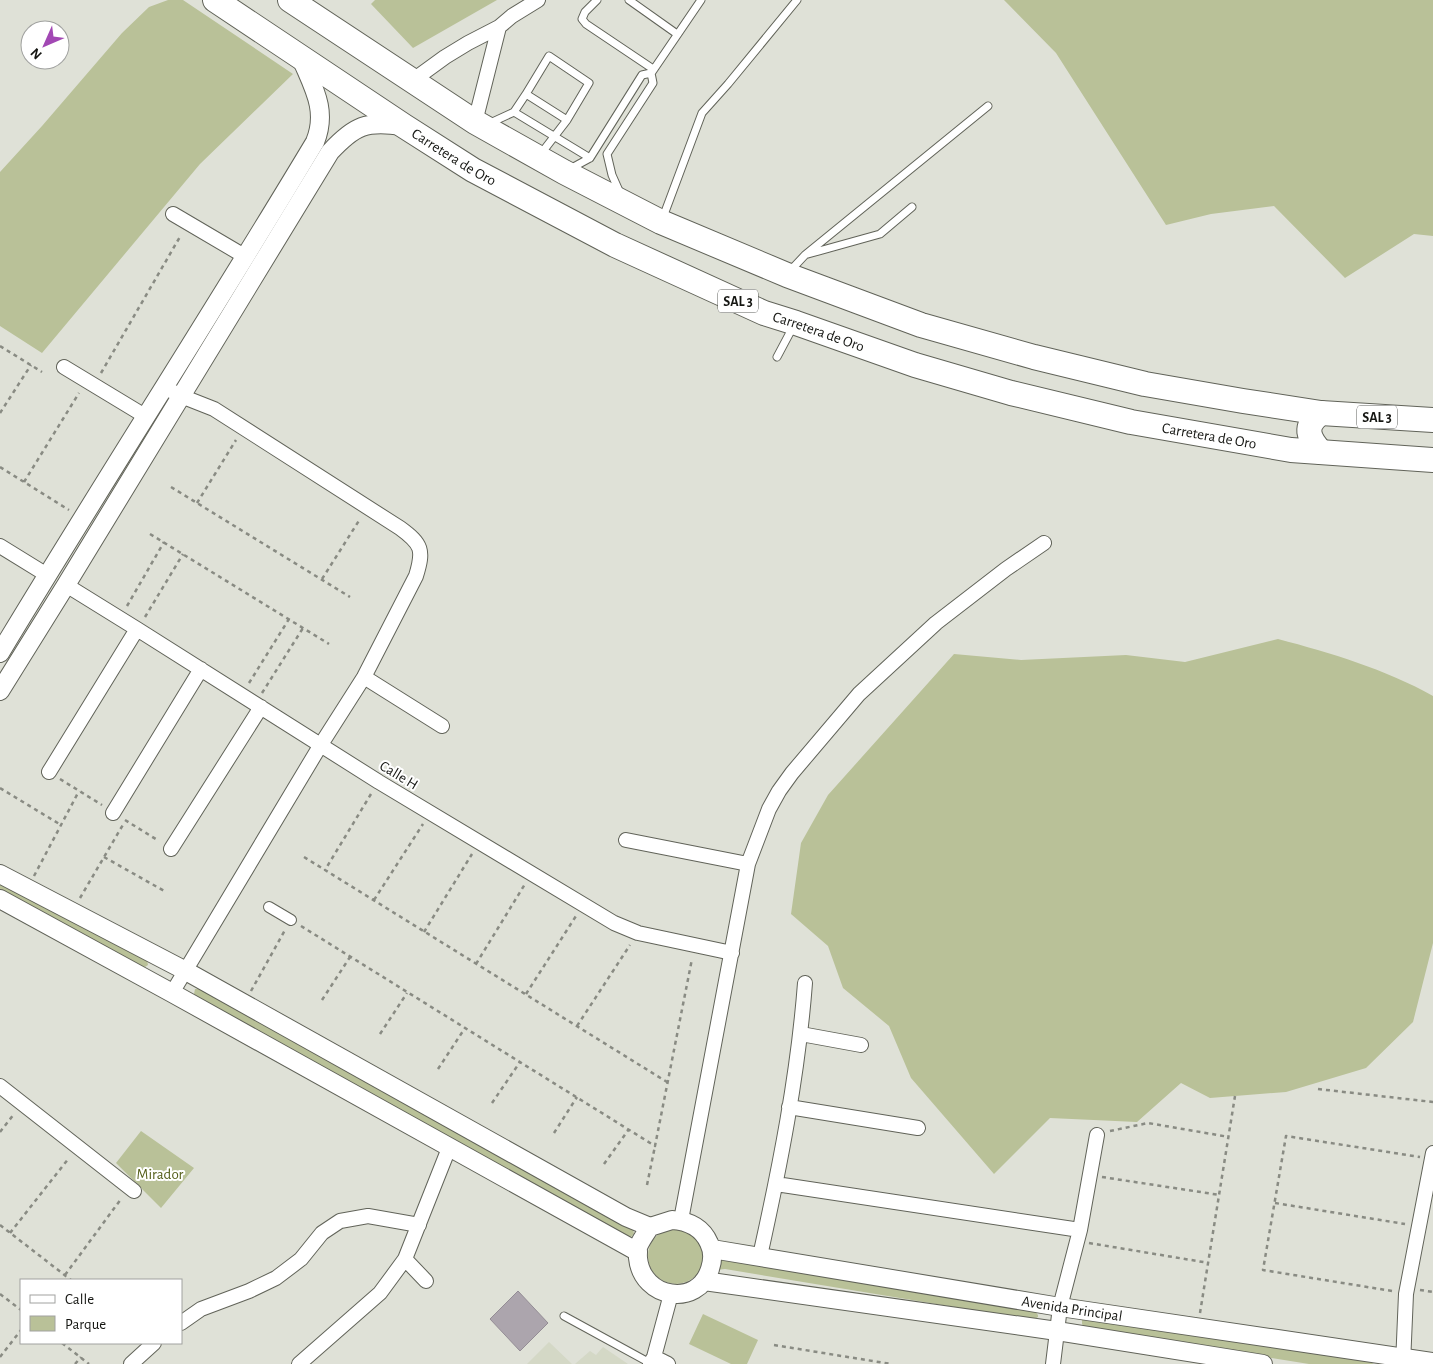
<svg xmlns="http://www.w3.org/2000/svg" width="1433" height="1364" viewBox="0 0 1433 1364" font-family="'Alegreya Sans',sans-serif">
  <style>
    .built { fill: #d4d8c6 }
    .green { fill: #b9c198 }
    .building { fill: #aca5ad; stroke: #948d95 }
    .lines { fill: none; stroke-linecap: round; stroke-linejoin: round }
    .service-casing { stroke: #616359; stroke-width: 9 }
    .pedestrian-casing { stroke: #616359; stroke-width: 12 }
    .minor-casing { stroke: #616359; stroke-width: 16 }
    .tertiary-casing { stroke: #616359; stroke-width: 20 }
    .trunk-casing { stroke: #616359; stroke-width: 26 }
    .path { stroke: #898b83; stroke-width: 2.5; stroke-dasharray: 4 4; stroke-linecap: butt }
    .service { stroke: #fff; stroke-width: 7 }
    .pedestrian { stroke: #fff; stroke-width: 10 }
    .minor { stroke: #fff; stroke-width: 14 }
    .tertiary { stroke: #fff; stroke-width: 18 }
    .trunk { stroke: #fff; stroke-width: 24 }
    .labels { text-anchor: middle; stroke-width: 4; stroke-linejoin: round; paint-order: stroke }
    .shield { fill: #fff; stroke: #5b5c59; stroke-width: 1 }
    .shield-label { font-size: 14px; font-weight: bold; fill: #151612 }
    .street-label { font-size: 15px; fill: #151612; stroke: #fff }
    .park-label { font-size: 15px; fill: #535d18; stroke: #fff }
  </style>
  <rect width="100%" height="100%" fill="#dfe1d7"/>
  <path class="built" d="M549 1342 572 1364H527Z
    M603 1347 628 1364H575L590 1351 596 1355Z"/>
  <path class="green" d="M168 0H183L293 74 200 164 42 353 0 326V172L42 126 122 33 149 7Z
    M375 0H497L413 48 371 4Z
    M1004 0H1433V236L1414 234 1345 278 1274 206 1211 214 1166 225 1056 53Z
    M1278 639C1331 653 1385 669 1433 696V943L1413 1022 1366 1068 1286 1092 1210 1098 1181 1083 1137 1122 1050 1118 994 1174 911 1078 889 1026 843 988 828 946 791 914 801 843 828 795 954 654 1021 660 1126 655 1185 662Z
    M0 879 147 960 148 965 145 967 141 966 0 892Z
    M195 989H201L633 1229 634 1234 630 1238 198 998 194 994Z
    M141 1131 194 1168 161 1208 116 1163Z
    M648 1256a28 28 0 1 1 56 0a28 28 0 1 1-56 0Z
    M718 1257 1034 1310 1038 1315V1317L1033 1320 725 1269 716 1270Z
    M703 1314 758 1340 747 1364H731L689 1344Z
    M1082 1317 1370 1362 1374 1364H1309L1085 1328 1082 1324Z"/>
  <path class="building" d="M518 1291 548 1323 520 1351 490 1319Z"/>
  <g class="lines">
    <defs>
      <path id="service" d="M597 0 585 12 582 19 586 24 653 69
        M629 0 677 34
        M549 56 589 83 567 120 526 94Z
        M652 72 701 0
        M514 112 526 94
        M488 124 514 112 590 158
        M540 155 567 120
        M568 170 590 158 642 75 651 73 653 83 607 154 612 175 620 193
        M662 220 702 113 728 84 797 0
        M808 254 880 234 912 207
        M790 271 805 255 988 106
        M777 357 794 325
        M564 1316 650 1363"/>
      <path id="pedestrian" d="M269 907 291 920"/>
      <path id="minor" d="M412 81 445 57 468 43 499 27 512 16 538 0
        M475 122 499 27
        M173 214 246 257
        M64 367 145 416
        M164 387 181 396 214 409 400 528C422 544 424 550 416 576L364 677 320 746 172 993
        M0 546 47 575
        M66 585 137 629 379 782 614 923 638 933 732 953
        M364 677 442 726
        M49 772 137 629
        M113 813 201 669
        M626 840 748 864
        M171 849 261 707
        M801 1034 861 1045
        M0 1086 134 1191
        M789 1107 918 1128
        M776 1184 1080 1230
        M681 1220 748 864 769 809 779 791 792 773 859 694 936 623 1006 569 1044 543
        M760 1256C780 1166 798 1075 805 983
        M405 1259 426 1281
        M181 1323 201 1309 249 1291 276 1278 301 1259 322 1233 340 1221 368 1216 419 1225
        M654 1357 668 1364
        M131 1364 154 1343
        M299 1364 380 1293 405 1259 449 1148
        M650 1364 654 1357 671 1294
        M1053 1364 1060 1307 1080 1230 1097 1135
        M1403 1364 1406 1294 1433 1153"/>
      <g id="tertiary">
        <path d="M0 653C103 482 212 314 315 142 328 110 313 87 301 58"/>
        <path d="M0 691 66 585 330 152C355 125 366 121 402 126"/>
        <path d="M0 874 184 970 626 1217 650 1227"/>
        <path d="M0 899 172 993 638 1252"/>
        <path d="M672 1220C688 1221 702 1227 709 1243 713 1251 713 1260 710 1269 698 1308 642 1299 638 1258 638 1255 637 1250 638 1247 641 1240 646 1233 650 1227Z"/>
        <path id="s1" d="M712 1249 1060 1307 1433 1362"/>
        <path d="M704 1281 1057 1331 1263 1364"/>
      </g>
      <g id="trunk">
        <path id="s2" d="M215 0 404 126 473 170 615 245 764 313 796 323 915 365 1011 393 1131 422 1291 450 1433 460"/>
        <path d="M290 0 475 122 564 172 661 222 787 275 921 325 1034 357 1145 384 1243 401 1321 413 1433 420"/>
        <path d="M1321 413C1303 426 1308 438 1321 452"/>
      </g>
    </defs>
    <use href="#service" class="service-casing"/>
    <use href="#pedestrian" class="pedestrian-casing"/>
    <use href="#minor" class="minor-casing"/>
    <use href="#tertiary" class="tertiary-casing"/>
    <use href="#trunk" class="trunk-casing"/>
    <path class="path" d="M0 346 42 372
      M101 373 181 235
      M0 413 31 365
      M0 467 69 510
      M24 482 79 393
      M171 487 350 597
      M197 503 236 440
      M150 534 329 644
      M322 579 360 519
      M127 606 164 542
      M145 617 183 554
      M249 683 289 619
      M262 693 303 628
      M60 779 102 805
      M0 788 61 825
      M371 794 325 870 667 1082
      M125 820 159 841
      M104 857 166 892
      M304 857 325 870
      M34 876 79 791
      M80 898 124 823
      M374 900 423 824
      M301 926 655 1146 692 959
      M424 932 472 854
      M476 964 525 884
      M251 991 285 930
      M526 994 576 916
      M322 1000 350 957
      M577 1026 630 945
      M380 1034 407 993
      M438 1069 465 1028
      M1318 1089 1433 1102
      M492 1103 520 1062
      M1110 1131 1148 1123 1229 1137
      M0 1132 14 1114
      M554 1133 577 1097
      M604 1164 629 1129
      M1102 1177 1220 1195
      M647 1185 655 1146
      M1275 1203 1405 1224
      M0 1225 71 1280
      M10 1233 69 1158
      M1089 1243 1209 1263
      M65 1275 121 1199
      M1420 1290 1433 1292
      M1392 1291 1263 1270 1286 1136 1420 1157
      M0 1294 21 1310
      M1200 1313 1235 1096
      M62 1343 89 1364
      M774 1345 891 1364
      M0 1357 21 1330
      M75 1364 81 1357"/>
    <use href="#service" class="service"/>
    <use href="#pedestrian" class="pedestrian"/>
    <use href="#minor" class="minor"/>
    <use href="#tertiary" class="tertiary"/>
    <use href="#trunk" class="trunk"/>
  </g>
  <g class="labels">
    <g class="shield">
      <rect x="718" y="289.5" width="40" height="23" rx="4"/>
      <rect x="1357" y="405.5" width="40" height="23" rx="4"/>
    </g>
    <g class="shield-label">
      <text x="738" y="306">SAL 3</text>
      <text x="1377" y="422">SAL 3</text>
    </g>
    <g class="street-label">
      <text dy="5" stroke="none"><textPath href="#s2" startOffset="286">Carretera de Oro</textPath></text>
      <text dy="5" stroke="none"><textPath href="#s2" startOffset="691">Carretera de Oro</textPath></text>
      <text dy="5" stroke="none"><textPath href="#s2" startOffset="1096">Carretera de Oro</textPath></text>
      <text transform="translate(399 775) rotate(31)" y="5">Calle H</text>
      <text dy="5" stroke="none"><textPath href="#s1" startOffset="365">Avenida Principal</textPath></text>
    </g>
    <g class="park-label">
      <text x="160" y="1179">Mirador</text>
    </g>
  </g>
  <rect x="20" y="1279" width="162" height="65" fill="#ffffff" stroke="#a1a2a0"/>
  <rect x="30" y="1295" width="25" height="8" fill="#ffffff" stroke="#a1a2a0"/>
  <text x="65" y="1304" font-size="15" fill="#151612">Calle</text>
  <rect x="30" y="1316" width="25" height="15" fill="#b9c198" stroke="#a1a2a0"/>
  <text x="65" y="1329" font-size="15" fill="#151612">Parque</text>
  <g transform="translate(45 45) rotate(225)"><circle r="24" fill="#ffffff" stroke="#a1a2a0"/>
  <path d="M0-4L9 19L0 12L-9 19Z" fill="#a248b4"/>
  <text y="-8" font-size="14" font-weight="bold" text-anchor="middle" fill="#151612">N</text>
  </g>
</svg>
